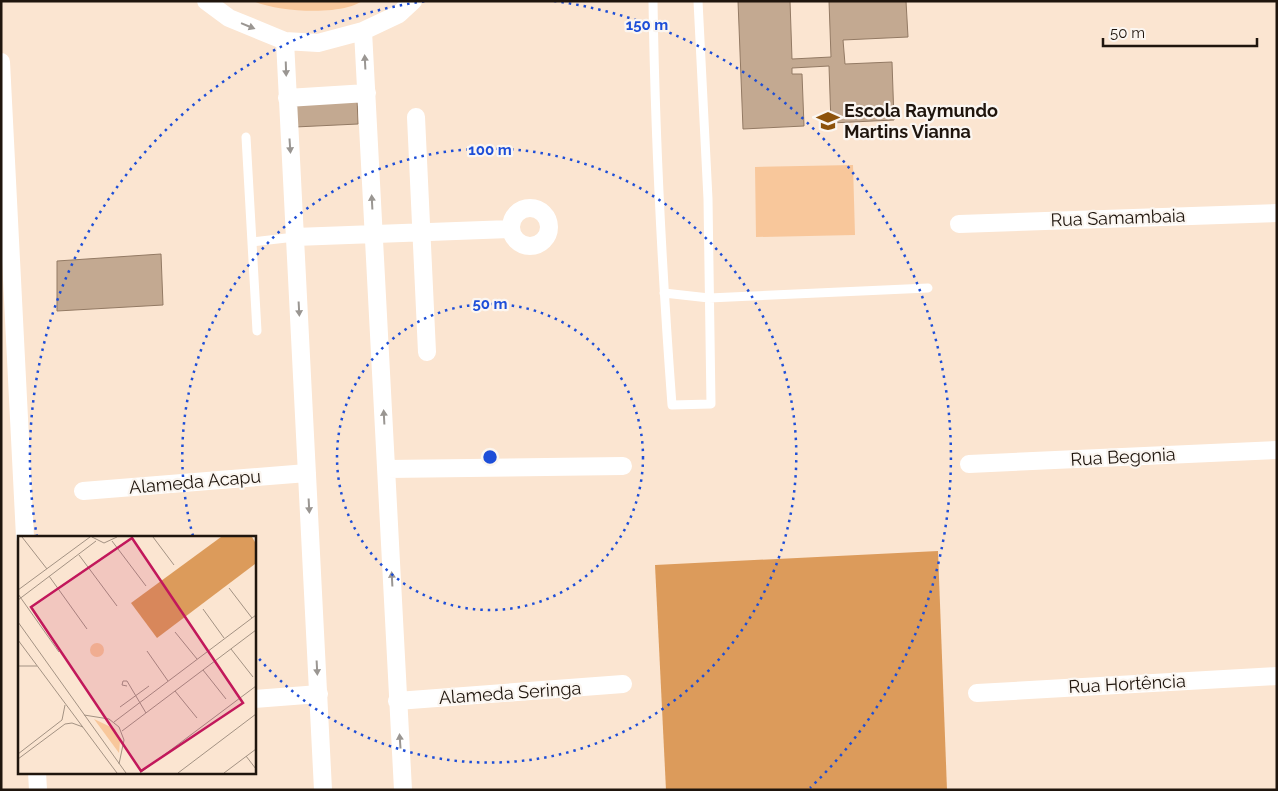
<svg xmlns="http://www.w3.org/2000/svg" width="1278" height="791" viewBox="0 0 1278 791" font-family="Raleway,sans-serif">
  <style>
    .green { fill: #f8c79b }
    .forest { fill: #dc9b5b }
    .building { fill: #c3a991; stroke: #937a64 }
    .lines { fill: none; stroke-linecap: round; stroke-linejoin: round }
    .lane { stroke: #fff; stroke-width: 9 }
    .street { stroke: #fff; stroke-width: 18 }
    .oneway { fill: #9a9692 }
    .ring { fill: none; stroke: #1d4ed8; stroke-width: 2.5; stroke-dasharray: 2.5 5 }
    .labels { text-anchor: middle; stroke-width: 4.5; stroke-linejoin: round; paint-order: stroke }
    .poi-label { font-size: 18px; font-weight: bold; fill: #1f150d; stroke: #fbf6f1; text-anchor: start }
    .street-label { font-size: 18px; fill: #1f150d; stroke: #fbf6f1 }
    .inset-road { fill: none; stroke: #a39283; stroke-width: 1 }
    .view { fill: #c2185b; fill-opacity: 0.15; stroke: #c2185b; stroke-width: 2.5 }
    .inset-edge { fill: none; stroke: #1f150d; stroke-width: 2.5 }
    .centre { fill: #1d4ed8; stroke: #fbf6f1; stroke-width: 2.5 }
    .ring-label { font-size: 15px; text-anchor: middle; font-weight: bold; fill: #1d4ed8; stroke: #fbf6f1; stroke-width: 4.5; stroke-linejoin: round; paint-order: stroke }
  </style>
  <rect width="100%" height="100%" fill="#fbe5d1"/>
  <path class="green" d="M253 1H363C358 3 353 6 348 7 322 14 278 11 253 1Z
    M853 165 855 235 756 237 755 167Z"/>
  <path class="forest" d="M938 551 947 790H666L655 565Z"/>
  <path class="building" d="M738 1H790L792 59 831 57 829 1H906L908 37 843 40 845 64 892 62 894 120 831 123 829 66 792 68V74H802L804 126 743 129Z
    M357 97 358 124 295 127 293 100Z
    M161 254 163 305 57 311V261Z"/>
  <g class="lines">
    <path class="lane" d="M653 1C655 136 662 271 672 405L711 404 708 199 698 1
      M246 137 257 331
      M252 242 295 237
      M664 293 709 298 928 288"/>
    <path class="street" d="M206 1 229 18 285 41 318 43 363 31 399 14 413 1
      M363 31 403 790
      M285 41 323 790
      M1 62 25 537
      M287 98 367 93
      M416 117 427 352
      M511 227a19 19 0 1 1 38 0a19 19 0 1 1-38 0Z
      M959 224 1277 213
      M295 237 511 229
      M969 464 1277 450
      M387 469 623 466
      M83 491 307 473
      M977 693 1277 676
      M254 699 319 694
      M397 701 623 684
      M37 772 38 790"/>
  </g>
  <defs><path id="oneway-solid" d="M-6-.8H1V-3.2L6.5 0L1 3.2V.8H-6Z" transform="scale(1.25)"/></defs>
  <g class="oneway">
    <use href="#oneway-solid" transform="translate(248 26) rotate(22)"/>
    <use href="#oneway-solid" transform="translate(365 62) rotate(-93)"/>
    <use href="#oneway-solid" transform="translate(286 69) rotate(88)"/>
    <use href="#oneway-solid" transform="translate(290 146) rotate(86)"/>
    <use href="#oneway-solid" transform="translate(372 202) rotate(-93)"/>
    <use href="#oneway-solid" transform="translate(299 309) rotate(87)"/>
    <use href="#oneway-solid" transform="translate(384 417) rotate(-93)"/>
    <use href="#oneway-solid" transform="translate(309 506) rotate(87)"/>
    <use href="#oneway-solid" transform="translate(392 579) rotate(-93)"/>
    <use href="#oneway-solid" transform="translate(317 668) rotate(87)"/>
    <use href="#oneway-solid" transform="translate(400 741) rotate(-94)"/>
  </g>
  <g class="ring">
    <circle cx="490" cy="457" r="153"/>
    <path d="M193 536A307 307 0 1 1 255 654"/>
    <path d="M37 537A460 460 0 0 1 426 1M554 1A460 460 0 0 1 810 788"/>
  </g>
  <defs>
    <symbol id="school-bare" viewBox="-9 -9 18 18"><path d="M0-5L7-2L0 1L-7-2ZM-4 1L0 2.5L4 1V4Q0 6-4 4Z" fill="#8d530c" stroke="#fbf6f1" stroke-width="2.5" paint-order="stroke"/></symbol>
  </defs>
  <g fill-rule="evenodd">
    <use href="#school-bare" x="812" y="105" width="32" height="32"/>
  </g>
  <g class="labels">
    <g class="poi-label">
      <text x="844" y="117">Escola Raymundo<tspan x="844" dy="21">Martins Vianna</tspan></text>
    </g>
    <g class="street-label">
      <text transform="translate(1118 218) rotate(-2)" y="6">Rua Samambaia</text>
      <text transform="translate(1123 457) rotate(-3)" y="6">Rua Begonia</text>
      <text transform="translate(195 482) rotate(-5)" y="6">Alameda Acapu</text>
      <text transform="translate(1127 684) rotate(-3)" y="6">Rua Hortência</text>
      <text transform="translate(510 693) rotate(-4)" y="6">Alameda Seringa</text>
    </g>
  </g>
  <g transform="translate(18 536)">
    <rect width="238" height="238" fill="#fbe5d1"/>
    <path d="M72 114a7 7 0 1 1 14 0a7 7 0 1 1-14 0ZM76 183 97 193 102 205 101 217Z" fill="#f8c79b"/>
    <path d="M203 1H234L237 6V28L139 102 113 67Z" fill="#dc9b5b"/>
    <path class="inset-road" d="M4 1 29 33M74 1 86 7 99 1M135 1 156 29M94 5 128 50M61 19 99 70M31 40 69 93M211 52 234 82M0 54 72 1M0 58 41 116M0 64 78 5M185 73 206 102M0 86 108 237M157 96 179 123M0 104 99 237M213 113 235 141M129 115 150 145M0 130H19M185 134 208 163M109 150 104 149 105 145H109L128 177M157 155 179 182M102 171 131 150M66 179 91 183 101 191 106 204 101 228M96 186 238 79M104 195 238 94M0 218 44 184 47 169M228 220 238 233M0 223 47 188 54 187 65 191M122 237 238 150M160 237 238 178M206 237 238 213"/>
    <path class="view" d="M114 2 225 167 123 235 13 71Z"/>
    <rect width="238" height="238" class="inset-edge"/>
  </g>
  <circle cx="490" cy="457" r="8" class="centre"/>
  <g class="ring-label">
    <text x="647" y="30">150 m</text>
    <text x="490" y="155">100 m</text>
    <text x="490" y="309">50 m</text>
  </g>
  <rect width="1278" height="791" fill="none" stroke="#1f150d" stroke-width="5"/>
  <path d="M1103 38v8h154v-8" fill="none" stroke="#1f150d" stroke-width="2.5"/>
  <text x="1110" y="38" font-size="15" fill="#1f150d" stroke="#fbf6f1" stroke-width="4" paint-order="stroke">50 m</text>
</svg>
